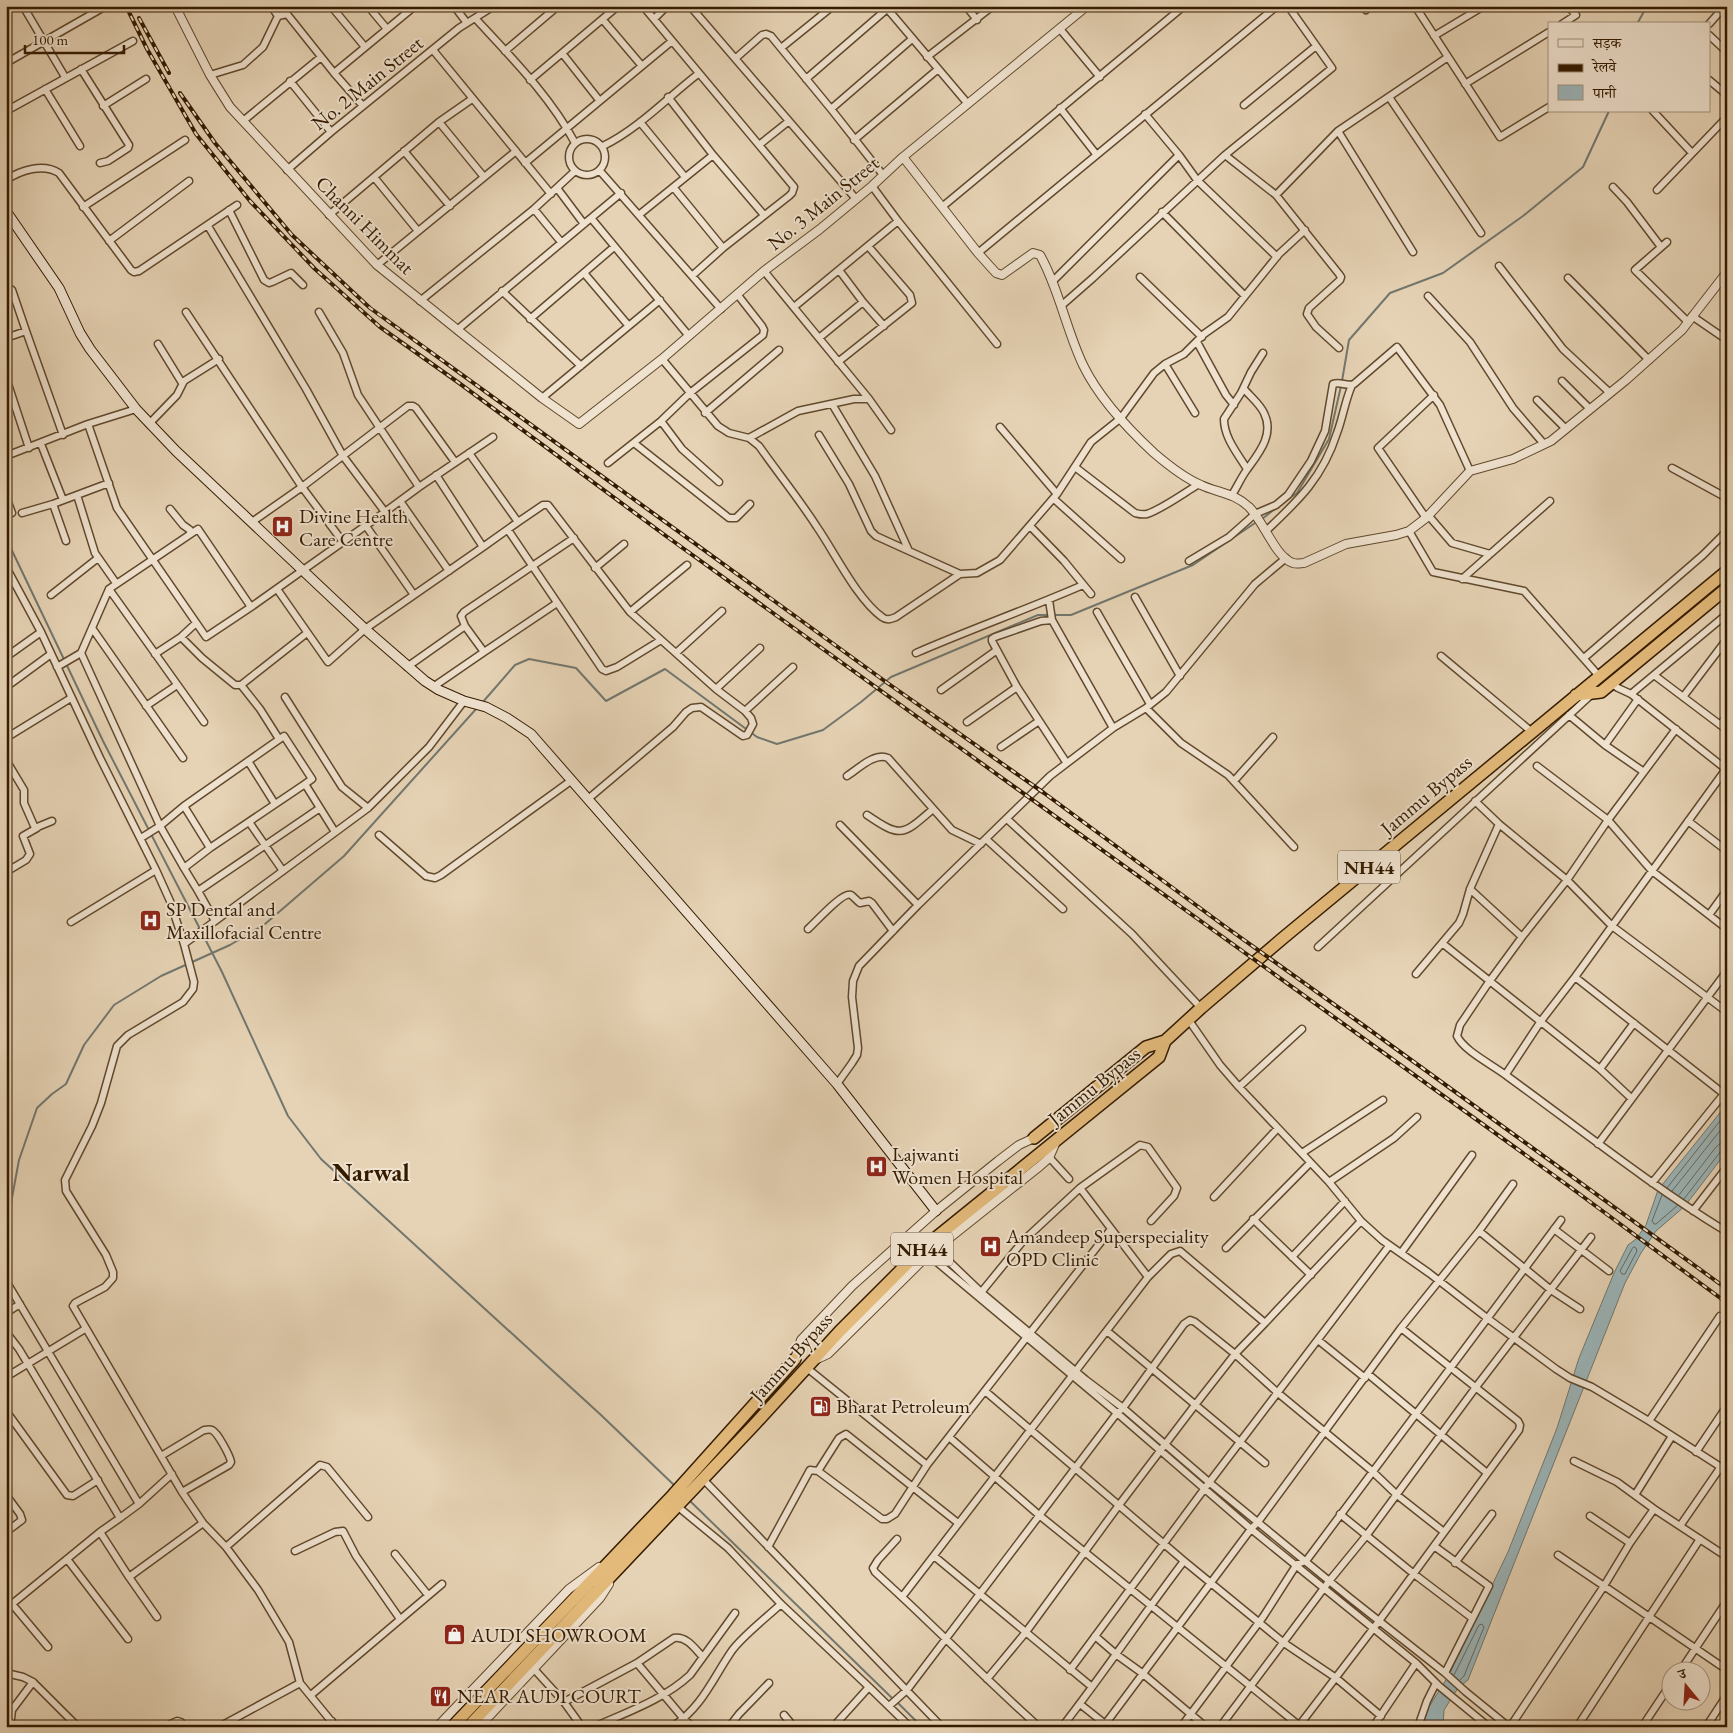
<svg xmlns="http://www.w3.org/2000/svg" width="1733" height="1733" viewBox="0 0 1733 1733" font-family="'EB Garamond','Noto Serif Devanagari',serif">
  <style>
    .water { fill: #9bb5b9; stroke: #72776f }
    .lines { fill: none; stroke-linecap: round; stroke-linejoin: round }
    .shore { stroke: #68685c; stroke-width: 1 }
    .stream { stroke: #72776f; stroke-width: 2 }
    .minor-casing { stroke: #60492d; stroke-width: 9 }
    .tertiary-casing { stroke: #60492d; stroke-width: 10 }
    .secondary-casing { stroke: #341b00; stroke-width: 11 }
    .trunk-casing { stroke: #341b00; stroke-width: 14 }
    .minor { stroke: #efe2cf; stroke-width: 6 }
    .tertiary { stroke: #efe2cf; stroke-width: 8 }
    .secondary { stroke: #efe2cf; stroke-width: 9 }
    .trunk { stroke: #e3ba7a; stroke-width: 11 }
    .rail-casing { stroke: #341b00; stroke-width: 4 }
    .rail { stroke: #efe2cf; stroke-width: 2; stroke-dasharray: 5.5; stroke-linecap: butt }
    .labels { text-anchor: middle; stroke-width: 4; stroke-linejoin: round; paint-order: stroke }
    .shield { fill: #efe2cf; stroke: #6c573e; stroke-width: 1 }
    .shield-label { font-size: 19px; font-weight: bold; fill: #341b00 }
    .street-label { font-size: 20px; fill: #341b00; stroke: #efe2cf }
    .poi-label { font-size: 20px; fill: #341b00; stroke: #efe2cf; text-anchor: start }
    .district-label { font-size: 25px; font-weight: bold; fill: #341b00; stroke: #efe2cf }
  </style>
  <rect width="100%" height="100%" fill="#e6d3b5"/>
  <filter id="stains"><feTurbulence type="fractalNoise" baseFrequency=".004" numOctaves="4"/><feColorMatrix values="0 0 0 0 .2 0 0 0 0 .09 0 0 0 0 .02 0 0 0 .5 -.17"/></filter>
  <radialGradient id="worn" r=".72"><stop offset=".6" stop-color="#630" stop-opacity="0"/><stop offset="1" stop-color="#630" stop-opacity=".3"/></radialGradient>
  <path class="water" d="M1727 1104V1151L1685 1206 1656 1231 1641 1253 1625 1283 1468 1680 1458 1688 1444 1710 1443 1727H1421L1427 1710 1449 1675 1508 1552 1557 1428 1579 1358 1614 1273 1628 1245 1636 1239 1646 1225 1658 1190Z"/>
  <g class="lines">
    <path class="shore" d="M1667 1188 1727 1112
      M1672 1191 1727 1122
      M1662 1195 1652 1221 1654 1224H1656L1678 1205
      M1679 1195 1716 1147 1721 1143 1727 1142
      M1684 1199 1721 1151 1727 1149
      M1634 1247 1636 1248 1637 1251 1625 1274H1622L1620 1271 1632 1249Z
      M1454 1675 1479 1625 1482 1624 1484 1627 1464 1676 1460 1680"/>
    <path class="stream" d="M1637 24 1647 6
      M1342 381 1349 340 1390 293 1443 273 1523 216 1583 167 1609 111
      M1284 502 1297 493 1329 439 1341 386
      M1262 519 1276 508
      M6 538 103 741 200 929
      M1054 615H1071L1193 565 1258 521
      M482 703 515 665 529 659 576 668 606 701 665 669 757 737 777 744 823 730 861 702 891 677 1038 615H1049
      M202 933 222 972 288 1116 321 1159 601 1415 675 1486
      M6 1230 19 1160 37 1108 52 1094 66 1084 84 1045 114 1005 161 976 230 945 265 924 344 856 477 708
      M689 1500 893 1699
      M897 1702 922 1727"/>
    <defs>
      <path id="minor" d="M23 6 65 77
        M271 6 278 16
        M331 6 365 47
        M368 6 387 29
        M454 6 467 23
        M643 6 794 187 792 193 789 196 723 248 693 275
        M690 6 856 199
        M885 6 968 104
        M966 6 977 20
        M1362 6 1366 10 1371 6
        M1415 6 1500 137 1549 107
        M475 18C510 56 551 97 575 143
        M654 19 667 6
        M603 20 642 66
        M1562 24 1576 15 1568 6
        M1709 24 1725 6
        M1060 29 1100 77
        M1709 35 1727 52
        M1434 36 1484 6
        M781 48 833 6
        M433 50 551 194
        M505 51 558 6
        M562 53 599 100
        M927 57 993 6
        M736 58 762 35 766 34 771 36 831 109 883 175
        M6 63 106 6
        M81 69 129 145 128 148 108 161 100 163
        M210 75 243 65 263 47 278 16 287 14 334 73
        M806 79 887 9
        M530 80 618 6
        M1709 80 1727 95
        M290 81 331 132
        M1465 84 1549 32
        M45 89 80 146
        M668 97 713 155 764 215
        M1389 97 1481 233
        M1244 105 1316 46
        M103 106 146 79
        M363 106 334 73 415 6
        M1060 108 1096 154
        M831 109 912 39
        M6 111 133 41
        M1653 111 1692 153
        M1145 114 1179 155 1197 180 1277 257
        M243 121 321 57
        M439 122 484 177
        M640 122 685 177
        M1338 131 1413 252
        M569 157a18 18 0 1 1 36 0a18 18 0 1 1-36 0Z
        M854 140 937 70
        M759 145 789 121
        M603 146C638 129 667 98 698 74
        M404 151 450 206
        M1225 155 1332 68 1288 6
        M525 163 672 41
        M287 170 331 132 459 28 494 6
        M600 171 721 309
        M374 177 418 231
        M6 180C21 170 43 163 59 173L131 270 134 272 139 271 237 205
        M872 186 898 221 997 344
        M1613 187 1627 202 1661 247
        M557 188 584 224
        M674 188 723 248
        M1657 190 1727 117
        M1276 195 1338 131 1448 57
        M83 207 185 140
        M942 207 1184 6
        M534 209 561 242
        M229 210 264 280 269 283 272 282 291 273 303 285
        M1162 212 1245 296
        M640 214 713 155
        M329 215 439 122 472 99
        M591 218 689 336
        M109 241 189 181
        M1667 242 1635 270 1688 322
        M978 253 1277 6
        M377 265 516 151
        M1499 266 1563 349 1610 393
        M839 270 863 302 884 326
        M584 273 628 325
        M1140 277 1202 337
        M1568 278 1649 360
        M1052 282 1179 155
        M6 286 12 290 26 331
        M502 291 581 366
        M1428 296 1470 342 1513 408 1544 444
        M420 301 534 209 575 171
        M1061 306 1093 278 1225 155 1276 195 1339 274 1341 277 1340 280 1309 308 1307 314 1316 327 1339 348
        M794 307 898 221
        M186 312 302 487 343 542
        M319 312 343 353 358 395 419 487
        M1692 316 1727 340
        M530 319 614 247
        M457 330 621 193
        M6 338 26 331 63 435
        M819 338 863 302
        M1197 342 1226 395 1234 405
        M158 344 182 383
        M662 359 718 426 729 433 749 438 759 446C778 473 799 499 817 527 835 553 857 599 882 617 887 621 891 619 896 617L960 574 977 573 1000 560 1057 494 1091 442 1121 418 1154 373 1165 364 1184 354 1204 334 1228 317 1279 254 1305 230
        M838 362 912 303 910 295 868 246
        M1165 364 1195 413
        M6 378 29 448
        M1562 381 1590 409
        M542 398 660 300
        M869 399 891 430
        M1537 400 1566 429
        M832 404 875 476 909 551 960 574
        M705 413 779 350
        M661 421 682 449 719 482
        M88 424 117 508 206 637 251 607
        M149 424 177 395 184 381 219 359
        M1000 427 1057 494
        M819 435 849 484 871 531 876 536 909 551
        M749 438 798 411 854 399H869L764 271
        M634 443 729 518H736L750 504
        M41 444 63 500
        M1726 444 1727 445
        M6 456 88 424 136 409
        M608 463 661 421 690 393 763 335 764 330 762 326 737 294
        M1075 467 1135 513C1139 514 1142 515 1147 514 1162 509 1184 493 1199 484
        M1672 468 1727 498
        M1247 469C1238 454 1224 438 1224 419L1241 393 1251 372 1263 353
        M436 475 483 547 518 522 469 453
        M77 495 95 553 116 583
        M1232 495C1237 487 1241 478 1246 471 1258 454 1275 435 1264 413 1260 404 1250 396 1244 389
        M6 497 12 513
        M1054 499 1121 559
        M400 501 449 571
        M53 504 66 541
        M170 509 183 525 190 530V534
        M385 512 419 487 493 437
        M22 513 53 504 109 483
        M1428 515 1452 543 1490 554
        M1426 518 1378 448 1434 395
        M252 522 302 487 408 406H413L416 408 455 462
        M518 522 543 505H548L630 612 687 565
        M366 526 414 595
        M1030 526 1064 561 1091 594
        M508 530 602 669 606 671 617 667 661 640
        M1266 531C1299 500 1323 477 1337 433 1343 417 1345 401 1352 385
        M1409 531 1433 572 1524 591 1599 676
        M1189 561 1229 537 1255 514 1276 505 1288 495 1311 461 1325 431 1333 384C1340 381 1347 387 1354 384L1397 347 1440 405 1470 471
        M6 567 41 632 100 758 156 870 170 901 184 944 194 982 193 989 183 1002 128 1035 117 1046 101 1103 92 1126 65 1180 66 1191 106 1255 113 1272V1278L105 1287 75 1303 73 1306 182 1492 203 1523 226 1547 258 1590 289 1642 300 1683 336 1727
        M595 568 624 544
        M1462 579 1550 501
        M109 589 204 722
        M277 589 328 662 365 629 483 547
        M51 595 98 558
        M1135 597 1180 676
        M1049 600 1052 620 1113 728
        M557 603 484 652 465 626 461 616 464 612 574 538
        M1097 612 1150 704
        M1052 620 1041 621 995 637 992 639V641L1017 687 1066 762
        M92 628 183 758
        M181 637 202 658 235 685H241
        M81 653 160 826 141 838
        M676 653 722 611
        M916 653C971 629 1028 609 1083 585
        M155 654 181 637 196 623
        M1441 656 1532 732
        M6 657 41 632
        M1584 658 1703 555 1727 531
        M57 667 81 653 109 589 198 529 251 607 385 512 343 456 306 389 208 226
        M407 667 465 626
        M1654 675 1727 730
        M1611 683 1618 688 1631 694 1727 770
        M6 687 51 654
        M433 687 484 652
        M716 689 760 648
        M941 690 997 650
        M1631 694 1727 614
        M285 697 342 787 368 808
        M1683 697 1727 639
        M146 706 177 685
        M1146 708 1181 743 1228 775 1294 847
        M745 711 793 667
        M1569 715 1605 745 1644 772
        M967 722 1017 687
        M1720 725 1727 716
        M1676 729 1608 820 1567 880 1522 937 1489 982 1460 1025 1457 1036C1464 1051 1493 1065 1507 1076 1580 1129 1650 1185 1727 1232
        M6 738 71 698
        M279 739 260 709 241 685 307 633
        M1605 745 1638 699
        M1001 747 1039 721
        M6 760 24 790V803L35 828 52 821
        M248 761 275 804
        M1537 766 1608 820 1652 871 1727 929
        M847 776C858 769 875 752 888 758L952 830 981 844
        M1234 781 1273 737
        M305 784 312 779 284 736 184 806 160 826 184 868 210 848 305 784 335 832
        M588 799 673 727 686 712 692 708 701 707 743 736 747 735 753 724 751 718 745 711 716 689 630 612
        M1475 801 1499 824 1567 880 1612 926 1727 1012
        M184 806 210 848
        M867 815C901 838 902 836 933 809
        M1007 819 1132 934 1201 1008
        M1688 821 1727 851
        M249 822 283 871
        M840 825 918 905
        M379 835 426 876 435 878 441 875 572 780
        M986 839 1063 909
        M184 868 198 891 320 808
        M6 872 26 860 30 854 23 836 37 828
        M1470 889 1522 937
        M198 891 215 921
        M1709 915 1727 890
        M71 922 156 870
        M808 929C815 923 843 891 851 895 854 897 857 901 860 903L869 901 872 903 893 931
        M1442 943 1600 1069 1631 1098
        M184 944 368 808 429 747 464 701
        M1318 947 1592 694
        M1416 974 1459 923 1463 914 1470 889 1499 824
        M1575 977 1724 1094
        M1188 1019 1220 1065 1239 1087 1329 1182 1361 1221 1382 1240 1429 1273 1487 1318 1556 1369 1570 1378 1592 1387 1649 1421 1727 1471
        M1600 1069 1634 1023
        M1506 1074 1541 1021 1575 977 1726 769
        M837 1084 852 1063 857 1055 858 1048 852 997 853 981 859 966 918 905 1050 776 1113 728 1146 708 1166 692 1255 584 1286 558
        M1239 1087 1302 1029
        M1598 1144 1727 971
        M1302 1153 1383 1100
        M1049 1157 1069 1179
        M1329 1182 1394 1138 1417 1117
        M1652 1183 1727 1090
        M1080 1188 1148 1277 1171 1254 1180 1251 1265 1323 1361 1221
        M1214 1197 1278 1128
        M1693 1211 1727 1167
        M1253 1219 1311 1275
        M1554 1229 1609 1271
        M1479 1231 1551 1290 1580 1309
        M1226 1248 1310 1163
        M936 1249 982 1293 1086 1380 1123 1408 1210 1483 1350 1598 1445 1673 1466 1692 1509 1727
        M926 1253 1117 1413 1251 1529 1416 1663 1439 1686 1489 1727
        M1401 1253 1472 1155
        M1292 1257 1345 1201
        M6 1281 139 1504 120 1518
        M979 1295 1023 1241 1080 1188 1140 1145 1148 1147 1177 1188 1174 1196 1151 1221
        M6 1313 20 1304
        M1107 1331 1265 1463
        M6 1332 19 1349 120 1518 100 1532 129 1577 203 1523
        M1318 1340 1365 1378
        M807 1368 927 1465 1111 1229
        M1368 1374 1487 1473
        M6 1377 85 1329
        M985 1391 1184 1561 1284 1643 1336 1678 1381 1716
        M6 1411 67 1495 73 1496 98 1480
        M1649 1421 1720 1316
        M949 1437 1039 1515 1301 1727
        M1696 1452 1727 1406
        M161 1456 204 1430C207 1430 209 1429 212 1430 218 1433 230 1456 231 1462L229 1465 182 1492
        M1574 1461 1617 1482 1654 1509
        M818 1471 839 1438 846 1434 958 1523
        M702 1478 942 1727
        M6 1495 20 1514 22 1520 6 1532
        M1635 1495 1672 1436
        M139 1504 172 1474
        M677 1506 728 1548 781 1604 869 1687 833 1727
        M1340 1514 1414 1574 1472 1618
        M1590 1516 1630 1543
        M1680 1526 1720 1468
        M897 1539 878 1560 873 1568 875 1572 902 1597
        M1434 1546 1489 1586 1445 1673
        M226 1547 320 1465 327 1467 368 1517
        M768 1547 810 1470 818 1471 882 1519H887L895 1514 927 1465
        M295 1551 335 1532 343 1531 356 1556 400 1619
        M395 1554 428 1595
        M1558 1555 1604 1586 1630 1543 1654 1509 1727 1557
        M934 1556 1092 1687
        M67 1559 128 1639
        M1455 1563 1492 1514
        M129 1577 157 1617
        M1095 1636 1117 1655 1142 1673 1206 1727
        M48 1647 12 1604 100 1532
        M637 1663 684 1719 693 1727
        M534 1669 564 1702 582 1727
        M1070 1670 1205 1488 1389 1246
        M1681 1670 1727 1601
        M6 1673 23 1677 33 1682 78 1727
        M987 1679 1026 1632 1119 1505 1195 1405 1235 1354 1265 1323
        M869 1687 910 1727
        M311 1695 442 1584
        M564 1702 637 1663 674 1638C687 1636 695 1649 703 1657
        M1080 1704 1109 1727
        M889 1706 907 1690 1117 1413 1123 1408 1184 1324 1190 1320 1195 1322 1235 1354 1278 1393 1372 1471 1397 1495 1444 1532
        M784 1715 794 1727
        M10 1727 12 1710 33 1682
        M164 1727 177 1721 181 1722 183 1727
        M219 1727 300 1683
        M322 1727 332 1721
        M594 1727C627 1712 663 1700 690 1675L735 1613
        M672 1727C702 1707 712 1680 731 1652 740 1638 767 1617 781 1604
        M729 1727 739 1714 769 1683
        M1039 1727C992 1685 948 1640 902 1597L1148 1277
        M1062 1727C1104 1673 1142 1616 1184 1561
        M1103 1727 1251 1529 1258 1522 1401 1328 1479 1231 1513 1184
        M1181 1727 1263 1617 1297 1564 1306 1561 1561 1220
        M1220 1727 1330 1580 1366 1536 1476 1387 1591 1237
        M1298 1727 1379 1621 1519 1430 1520 1425 1518 1421 1401 1328
        M1373 1727 1416 1663
        M1418 1727 1427 1701 1436 1683
        M1510 1727 1604 1586 1727 1670
        M1577 1727 1700 1539
        M1642 1727 1670 1685
        M1706 1727 1727 1695"/>
      <path id="tertiary" d="M175 6 210 75 230 107 377 265 542 398 579 424 662 359 764 271 820 229 872 186 903 157 1087 6
        M903 157 978 253 996 273 1002 275 1033 253 1040 255C1059 289 1066 329 1083 365 1099 398 1127 428 1154 453 1168 465 1184 478 1201 485 1218 493 1235 493 1249 507 1263 520 1275 557 1293 563 1297 564 1301 563 1304 563L1346 544 1396 535 1409 531 1426 518 1470 471 1513 459 1551 441 1626 380 1682 330 1727 272
        M795 1359 801 1340 852 1286 936 1211 998 1161 1019 1145 1034 1138
        M817 1359 828 1354 928 1255 1040 1166 1049 1158 1055 1144
        M437 1727 569 1589 599 1567
        M479 1727 600 1598 609 1584"/>
      <path id="secondary" d="M6 211 59 288 80 333 90 349 136 409 176 451 365 629 425 681 439 690 464 701 486 707 507 718 531 734 837 1084 936 1211"/>
      <path id="trunk" d="M1576 695 1601 692 1727 588
        M1034 1138 1146 1047 1165 1041 1201 1008 1283 938 1727 571
        M452 1727 673 1495 795 1359
        M468 1727 755 1424 840 1331 922 1249 1159 1057 1165 1041"/>
    </defs>
    <use href="#minor" class="minor-casing"/>
    <use href="#tertiary" class="tertiary-casing"/>
    <use href="#secondary" class="secondary-casing"/>
    <use href="#trunk" class="trunk-casing"/>
    <use href="#minor" class="minor"/>
    <use href="#tertiary" class="tertiary"/>
    <use href="#secondary" class="secondary"/>
    <use href="#trunk" class="trunk"/>
    <defs>
      <path id="rail" d="M126 6 147 49 196 134 250 201 315 269 380 327 459 383 666 536 1570 1187 1727 1303
        M139 18 169 73
        M180 93 215 143 292 235 370 308 886 682 1044 793 1223 925 1363 1025 1727 1289"/>
    </defs>
    <use href="#rail" class="rail-casing"/>
    <use href="#rail" class="rail"/>
  </g>
  <defs>
    <symbol id="hospital-square" viewBox="-11 -11 22 22"><rect x="-9" y="-9" width="18" height="18" rx="4" fill="#8f2418" stroke="#efe2cf"/><path d="M-5-5h3v3.5h4V-5h3V5h-3V1.5h-4V5h-3Z" fill="#fff"/></symbol>
    <symbol id="fuel-square" viewBox="-11 -11 22 22"><rect x="-9" y="-9" width="18" height="18" rx="4" fill="#8f2418" stroke="#efe2cf"/><path d="M-5.5-6h7V0h2V4h1.3V-2.5L3-4.5l.8-.8L6-3V5H2.5V1h-1V6h-7ZM-4.2-4.7v3.2H.2V-4.7Z" fill="#fff"/></symbol>
    <symbol id="shop-square" viewBox="-11 -11 22 22"><rect x="-9" y="-9" width="18" height="18" rx="4" fill="#8f2418" stroke="#efe2cf"/><path d="M-5-2.5h2.3a2.7 3.5 0 0 1 5.4 0H5L5.5 6h-11ZM-1.5-2.5h3a1.5 2.3 0 0 0-3 0Z" fill="#fff"/></symbol>
    <symbol id="restaurant-square" viewBox="-11 -11 22 22"><rect x="-9" y="-9" width="18" height="18" rx="4" fill="#8f2418" stroke="#efe2cf"/><path d="M-5-6h1v4h1v-4h1v4h1v-4h1v5L-1.5 .5V6h-2V.5L-5-1ZM5-6V6H3V1.5H1.5Q1.5-4 5-6Z" fill="#fff"/></symbol>
  </defs>
  <g fill-rule="evenodd">
    <use href="#hospital-square" x="270" y="514" width="25" height="25"/>
    <use href="#hospital-square" x="138" y="908" width="25" height="25"/>
    <use href="#hospital-square" x="864" y="1154" width="25" height="25"/>
    <use href="#hospital-square" x="978" y="1234" width="25" height="25"/>
    <use href="#fuel-square" x="808" y="1394" width="25" height="25"/>
    <use href="#shop-square" x="442" y="1622" width="25" height="25"/>
    <use href="#restaurant-square" x="428" y="1684" width="25" height="25"/>
  </g>
  <g class="labels">
    <g class="shield">
      <rect x="1338" y="850.5" width="62" height="33" rx="4"/>
      <rect x="891" y="1232.5" width="62" height="33" rx="4"/>
    </g>
    <g class="shield-label">
      <text x="1369" y="874">NH44</text>
      <text x="922" y="1256">NH44</text>
    </g>
    <g class="street-label">
      <text transform="translate(367 83) rotate(-39)" y="7">No. 2 Main Street</text>
      <text transform="translate(823 203) rotate(-39)" y="7">No. 3 Main Street</text>
      <text transform="translate(365 225) rotate(45)" y="7">Channi Himmat</text>
      <text transform="translate(1426 795) rotate(-40)" y="7">Jammu Bypass</text>
      <text transform="translate(1094 1086) rotate(-39)" y="7">Jammu Bypass</text>
      <text transform="translate(791 1357) rotate(-48)" y="7">Jammu Bypass</text>
    </g>
    <g class="poi-label">
      <text x="299" y="523">Divine Health<tspan x="299" dy="23">Care Centre</tspan></text>
      <text x="166" y="916">SP Dental and<tspan x="166" dy="23">Maxillofacial Centre</tspan></text>
      <text x="892" y="1161">Lajwanti<tspan x="892" dy="23">Women Hospital</tspan></text>
      <text x="1006" y="1243">Amandeep Superspeciality<tspan x="1006" dy="23">OPD Clinic</tspan></text>
      <text x="836" y="1413">Bharat Petroleum</text>
      <text x="471" y="1642">AUDI SHOWROOM</text>
      <text x="457" y="1703">NEAR AUDI COURT</text>
    </g>
    <g class="district-label">
      <text x="371" y="1181">Narwal</text>
    </g>
  </g>
  <rect width="1733" height="1733" fill="none" stroke="#e6d3b5" stroke-width="25"/>
  <rect x="8" y="8" width="1718" height="1718" fill="none" stroke="#341b00" stroke-width="2.5"/>
  <rect x="12" y="12" width="1708" height="1708" fill="none" stroke="#341b00"/>
  <rect x="1548" y="22" width="162" height="90" fill="#efe2cf" stroke="#a4927c"/>
  <rect x="1558" y="39" width="25" height="8" fill="#efe2cf" stroke="#a4927c"/>
  <text x="1593" y="48" font-size="15" fill="#341b00">सड़क</text>
  <rect x="1558" y="64" width="25" height="8" fill="#341b00" stroke="#a4927c"/>
  <text x="1593" y="72" font-size="15" fill="#341b00">रेलवे</text>
  <rect x="1558" y="85" width="25" height="15" fill="#9bb5b9" stroke="#a4927c"/>
  <text x="1593" y="98" font-size="15" fill="#341b00">पानी</text>
  <g transform="translate(1686 1686) rotate(342)"><circle r="24" fill="#efe2cf" stroke="#a4927c"/>
  <path d="M0-4L9 19L0 12L-9 19Z" fill="#8f2418"/>
  <text y="-8" font-size="14" font-weight="bold" text-anchor="middle" fill="#341b00">उ</text>
  </g>
  <path d="M25 45v8h99v-8" fill="none" stroke="#341b00" stroke-width="2.5"/>
  <text x="32" y="45" font-size="15" fill="#341b00" stroke="#efe2cf" stroke-width="4" paint-order="stroke">100 m</text>
  <rect width="100%" height="100%" filter="url(#stains)"/>
  <rect width="100%" height="100%" fill="url(#worn)"/>
</svg>
